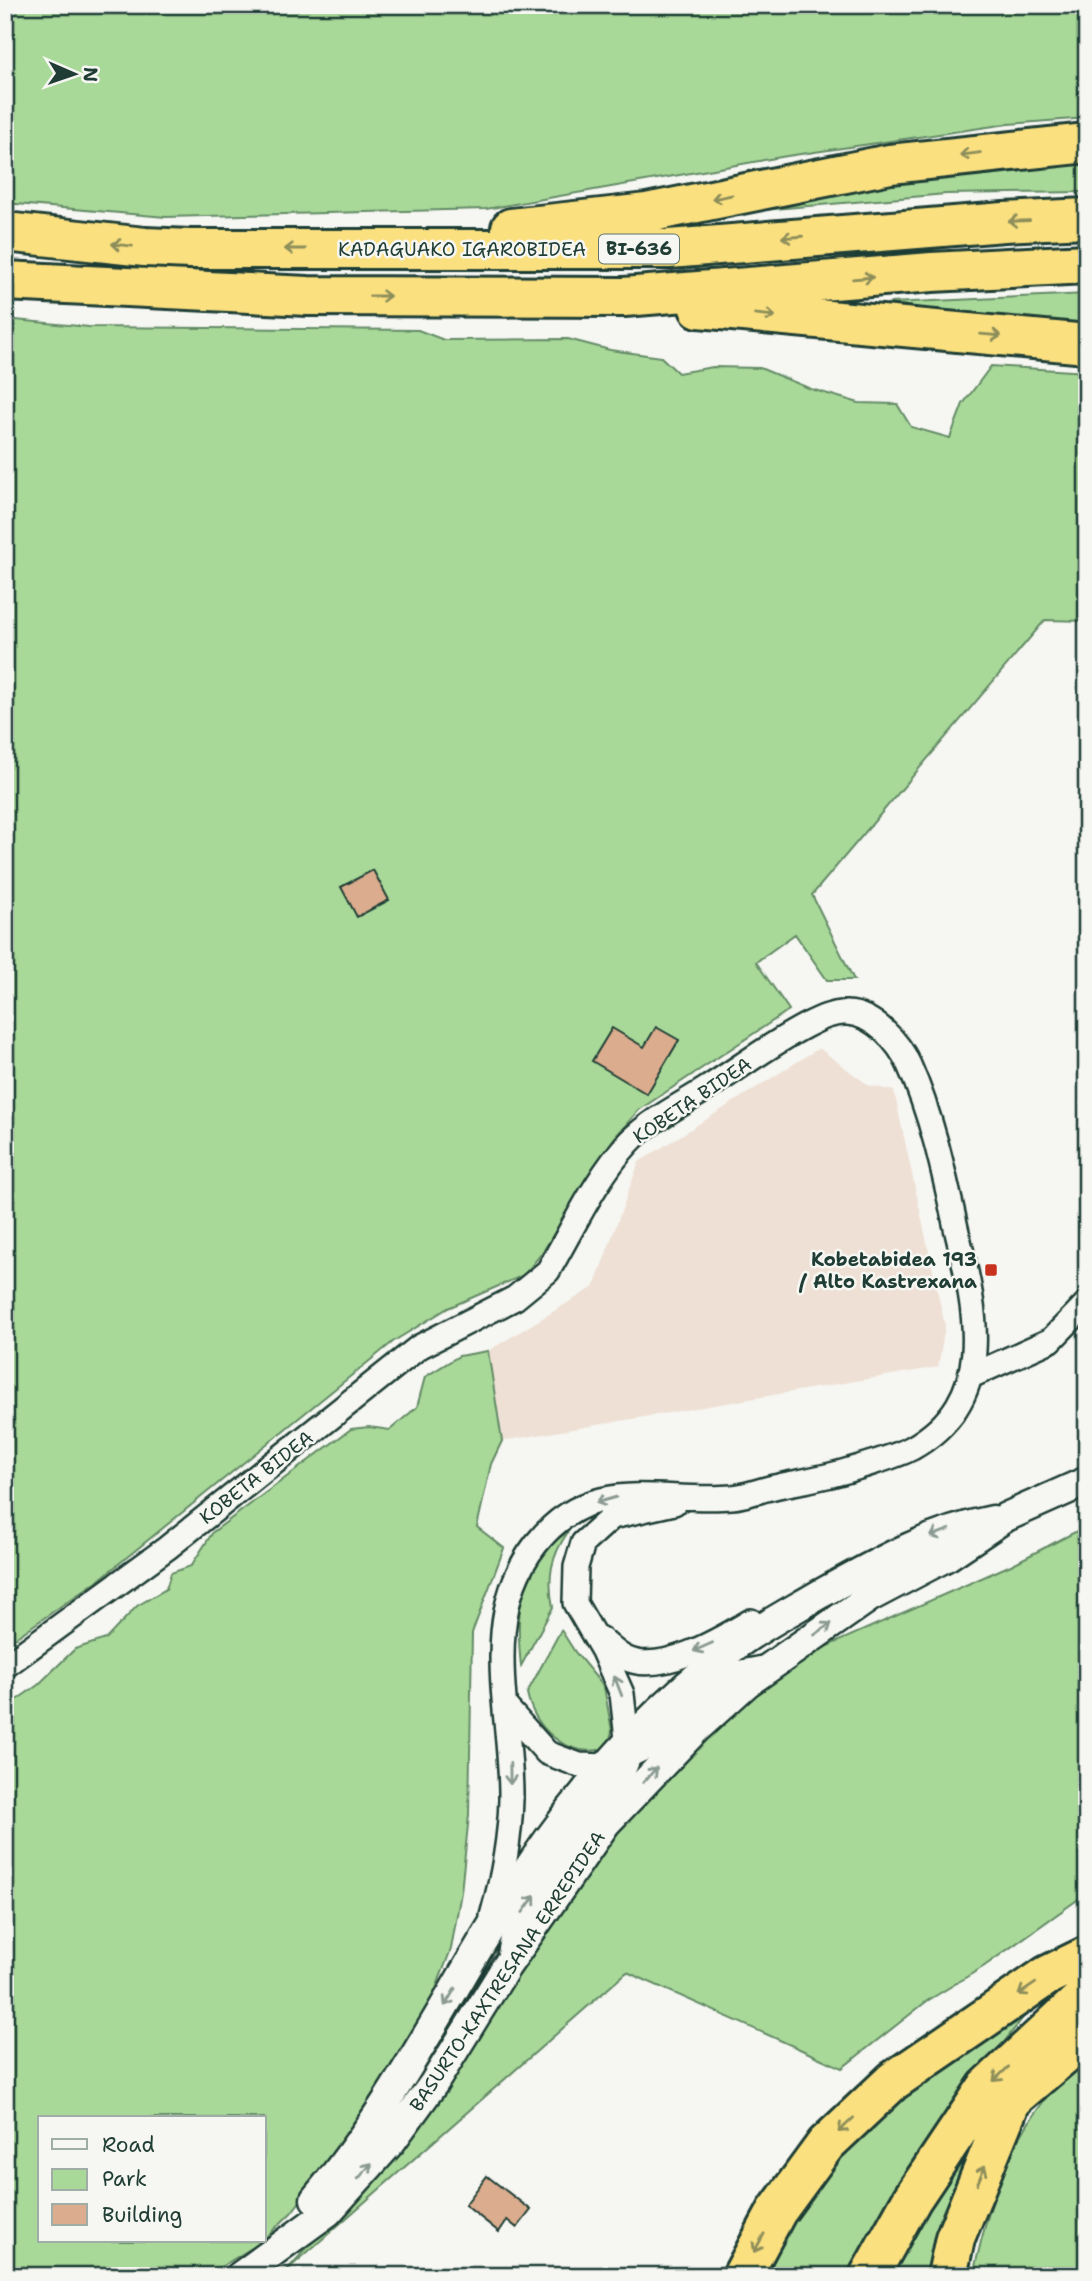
<svg xmlns="http://www.w3.org/2000/svg" width="1092" height="2281" viewBox="0 0 1092 2281" font-family="'Shantell Sans',sans-serif">
  <style>
    .built { fill: #eee0d4 }
    .green { fill: #a9d999; stroke: #648b66; stroke-width: 2 }
    .building { fill: #dbac8d; stroke: #1f3d34; stroke-width: 2 }
    .lines { fill: none; stroke-linecap: round; stroke-linejoin: round }
    .minor-casing { stroke: #1f3d34; stroke-width: 28 }
    .tertiary-casing { stroke: #1f3d34; stroke-width: 33 }
    .motorway-casing { stroke: #1f3d34; stroke-width: 44 }
    .minor { stroke: #f6f6f2; stroke-width: 23 }
    .tertiary { stroke: #f6f6f2; stroke-width: 28 }
    .motorway { stroke: #fbe080; stroke-width: 38 }
    .oneway { stroke: #8d8e5a }
    .oneway2 { stroke: #8a9a93 }
    .poi-dot { fill: #c8321e; stroke: #f6f6f2; stroke-width: 2.5 }
    .labels { text-anchor: middle; stroke-width: 5; stroke-linejoin: round; paint-order: stroke }
    .shield { fill: #f6f6f2; stroke: #60746d; stroke-width: 2 }
    .shield-label { font-size: 18px; font-weight: bold; fill: #1f3d34 }
    .street-label { font-size: 19px; fill: #1f3d34; stroke: #f6f6f2 }
    .poi-label { font-size: 19px; font-weight: bold; fill: #1f3d34; stroke: #f6f6f2; text-anchor: end }
  </style>
  <rect width="100%" height="100%" fill="#f6f6f2"/>
  <filter id="ink" filterUnits="userSpaceOnUse"><feTurbulence type="fractalNoise" baseFrequency=".0143" numOctaves="2"/><feDisplacementMap in="SourceGraphic" scale="14" xChannelSelector="R" yChannelSelector="G"/><feConvolveMatrix kernelMatrix="1 2 1 2 8 2 1 2 1" color-interpolation-filters="sRGB"/></filter>
  <g filter="url(#ink)">
    <path class="built" d="M819 1048 868 1085 894 1091 945 1326 938 1367 502 1441 488 1351 594 1287 639 1162Z"/>
    <path class="green" d="M5 5H1087V118L1008 124 787 156 486 209 166 217 5 203Z
      M1087 158V192L946 194 718 214 870 183Z
      M1087 294V335L890 303Z
      M5 319 89 327 418 330 444 340 568 339 610 350 661 357 678 373 713 367 760 368 811 389 859 403 897 404 911 427 950 438 963 404 991 366 1087 372V621L1045 620 812 895 854 980H827L795 934 756 962 789 1010 639 1110 614 1138 542 1253 524 1275 448 1308 394 1341 100 1579 5 1645Z
      M488 1351 502 1441 491 1464 477 1527 504 1548 472 1633 469 1815 461 1892 451 1949 430 2004 347 2141 291 2213 264 2239V2118H40V2241H263L206 2276H5V1708L38 1685 75 1649 106 1639 137 1606 166 1589 171 1573 191 1566 213 1532 351 1429 369 1427 390 1430 417 1407 425 1377 459 1356Z
      M1087 1526V1893L983 1967 927 2001 842 2068 627 1972 286 2271 413 2131 622 1823 732 1712 798 1659 1011 1565Z
      M568 1532C551 1556 547 1578 553 1607L521 1666C517 1629 516 1583 541 1553 548 1545 559 1538 568 1532Z
      M561 1630 575 1652 604 1687 612 1731 610 1739 603 1749C565 1758 534 1727 527 1693Z
      M1030 2009 952 2108 889 2198 851 2276H767C795 2209 836 2151 892 2103 931 2070 987 2038 1030 2009Z
      M1087 2055V2276H973C991 2190 1018 2114 1087 2055Z
      M983 2116 939 2233 928 2276H887Z"/>
    <path class="building" d="M373 870 389 900 357 917 341 887Z
      M656 1027 679 1040 647 1094 592 1061 612 1028 644 1047Z
      M487 2176 531 2210 517 2228 507 2220 499 2232 465 2205Z"/>
    <g class="lines">
      <defs>
        <path id="minor" d="M971 1376 1051 1340 1087 1303
          M599 1638C607 1644 615 1653 625 1658 660 1676 721 1639 751 1621
          M5 1666 167 1548 419 1347 515 1298 548 1271C572 1230 597 1176 629 1142 650 1120 681 1105 706 1089 739 1068 772 1043 807 1025 819 1019 833 1012 847 1013 873 1014 899 1042 909 1065 932 1116 944 1173 956 1228 975 1308 1000 1398 912 1448 895 1457 874 1462 856 1468 829 1477 802 1481 774 1487 760 1490 746 1496 732 1497 657 1503 592 1473 536 1544 478 1618 512 1713 511 1799 510 1840 503 1877 492 1916
          M505 1706 547 1753 579 1765 607 1766 651 1745 731 1674 768 1667
          M508 1962 516 1921 619 1781 629 1757 622 1694 603 1651 575 1603 576 1567 583 1543 612 1517 674 1503"/>
        <path id="tertiary" d="M315 2199C407 2090 465 1956 548 1840 600 1767 666 1697 738 1644 764 1625 793 1610 820 1594 876 1563 930 1532 993 1520
          M240 2276 328 2212 391 2142 434 2083 506 1967 606 1823 696 1729 747 1683 870 1597 948 1556 1006 1517 1087 1481"/>
        <path id="motorway" d="M511 228 647 213 890 164 1087 143
          M5 232 145 247 190 249H669L1004 222 1087 218
          M5 281 308 296 624 297 932 272 1087 264
          M699 308 1087 344
          M742 2276 777 2211 826 2144 893 2081 1048 1975 1087 1956
          M869 2276 912 2199 987 2087 1087 1994
          M947 2276 955 2238 1012 2099 1087 2035"/>
      </defs>
      <use href="#minor" class="minor-casing"/>
      <use href="#tertiary" class="tertiary-casing"/>
      <use href="#motorway" class="motorway-casing"/>
      <use href="#minor" class="minor"/>
      <use href="#tertiary" class="tertiary"/>
      <use href="#motorway" class="motorway"/>
    </g>
    <defs><path id="oneway-shaft" d="M-6 0H5M1.5-3L5.5 0L1.5 3" fill="none" stroke-width="1.6" stroke-linecap="round" stroke-linejoin="round" transform="scale(1.75)"/></defs>
    <g class="oneway">
      <use href="#oneway-shaft" transform="translate(970 154) rotate(173)"/>
      <use href="#oneway-shaft" transform="translate(722 197) rotate(168)"/>
      <use href="#oneway-shaft" transform="translate(1019 221) rotate(178)"/>
      <use href="#oneway-shaft" transform="translate(792 237) rotate(176)"/>
      <use href="#oneway-shaft" transform="translate(122 245) rotate(-174)"/>
      <use href="#oneway-shaft" transform="translate(295 249) rotate(-180)"/>
      <use href="#oneway-shaft" transform="translate(863 278) rotate(-5)"/>
      <use href="#oneway-shaft" transform="translate(380 296)"/>
      <use href="#oneway-shaft" transform="translate(765 315) rotate(6)"/>
      <use href="#oneway-shaft" transform="translate(991 335) rotate(5)"/>
      <use href="#oneway-shaft" transform="translate(1027 1989) rotate(146)"/>
      <use href="#oneway-shaft" transform="translate(1001 2074) rotate(137)"/>
      <use href="#oneway-shaft" transform="translate(846 2125) rotate(137)"/>
      <use href="#oneway-shaft" transform="translate(981 2175) rotate(-68)"/>
      <use href="#oneway-shaft" transform="translate(759 2243) rotate(119)"/>
    </g>
    <g class="oneway2">
      <use href="#oneway-shaft" transform="translate(606 1500) rotate(164)"/>
      <use href="#oneway-shaft" transform="translate(940 1533) rotate(159)"/>
      <use href="#oneway-shaft" transform="translate(823 1629) rotate(-35)"/>
      <use href="#oneway-shaft" transform="translate(703 1647) rotate(156)"/>
      <use href="#oneway-shaft" transform="translate(618 1686) rotate(-111)"/>
      <use href="#oneway-shaft" transform="translate(510 1774) rotate(89)"/>
      <use href="#oneway-shaft" transform="translate(650 1775) rotate(-47)"/>
      <use href="#oneway-shaft" transform="translate(529 1904) rotate(-54)"/>
      <use href="#oneway-shaft" transform="translate(450 1997) rotate(121)"/>
      <use href="#oneway-shaft" transform="translate(365 2171) rotate(-49)"/>
    </g>
  </g>
  <rect class="poi-dot" x="984" y="1263" width="14" height="14" rx="3.5"/>
  <g class="labels">
    <rect class="shield" x="599" y="234.5" width="80" height="29" rx="5"/>
    <g class="shield-label">
      <text x="639" y="255">BI-636</text>
    </g>
    <g class="street-label">
      <text x="462" y="256">KADAGUAKO IGAROBIDEA</text>
      <text transform="translate(692 1100) rotate(-34)" y="7">KOBETA BIDEA</text>
      <text transform="translate(256 1477) rotate(-38)" y="7">KOBETA BIDEA</text>
      <text transform="translate(507 1971) rotate(-56)" y="7">BASURTO-KAXTRESANA ERREPIDEA</text>
    </g>
    <g class="poi-label">
      <text x="977" y="1266">Kobetabidea 193<tspan x="977" dy="22">/ Alto Kastrexana</tspan></text>
    </g>
  </g>
  <rect width="1092" height="2281" fill="none" stroke="#f6f6f2" stroke-width="28"/>
  <rect x="14" y="14" width="1064" height="2253" fill="none" stroke="#1f3d34" stroke-width="2.5" filter="url(#ink)"/>
  <rect x="38" y="2116" width="228" height="126" fill="#f6f6f2" stroke="#a0aca6" stroke-width="2"/>
  <rect x="52" y="2139" width="35" height="10" fill="#f6f6f2" stroke="#a0aca6" stroke-width="2"/>
  <text x="102" y="2152" font-size="21" fill="#1f3d34">Road</text>
  <rect x="52" y="2169" width="35" height="21" fill="#a9d999" stroke="#a0aca6" stroke-width="2"/>
  <text x="102" y="2186" font-size="21" fill="#1f3d34">Park</text>
  <rect x="52" y="2204" width="35" height="21" fill="#dbac8d" stroke="#a0aca6" stroke-width="2"/>
  <text x="102" y="2222" font-size="21" fill="#1f3d34">Building</text>
  <g transform="translate(74 74) rotate(92)" stroke="#f6f6f2" stroke-width="5" paint-order="stroke">
  <path d="M0-5L12 26L0 18L-12 26Z" fill="#1f3d34"/>
  <text y="-10" font-size="19" font-weight="bold" text-anchor="middle" fill="#1f3d34">N</text>
  </g>
</svg>
